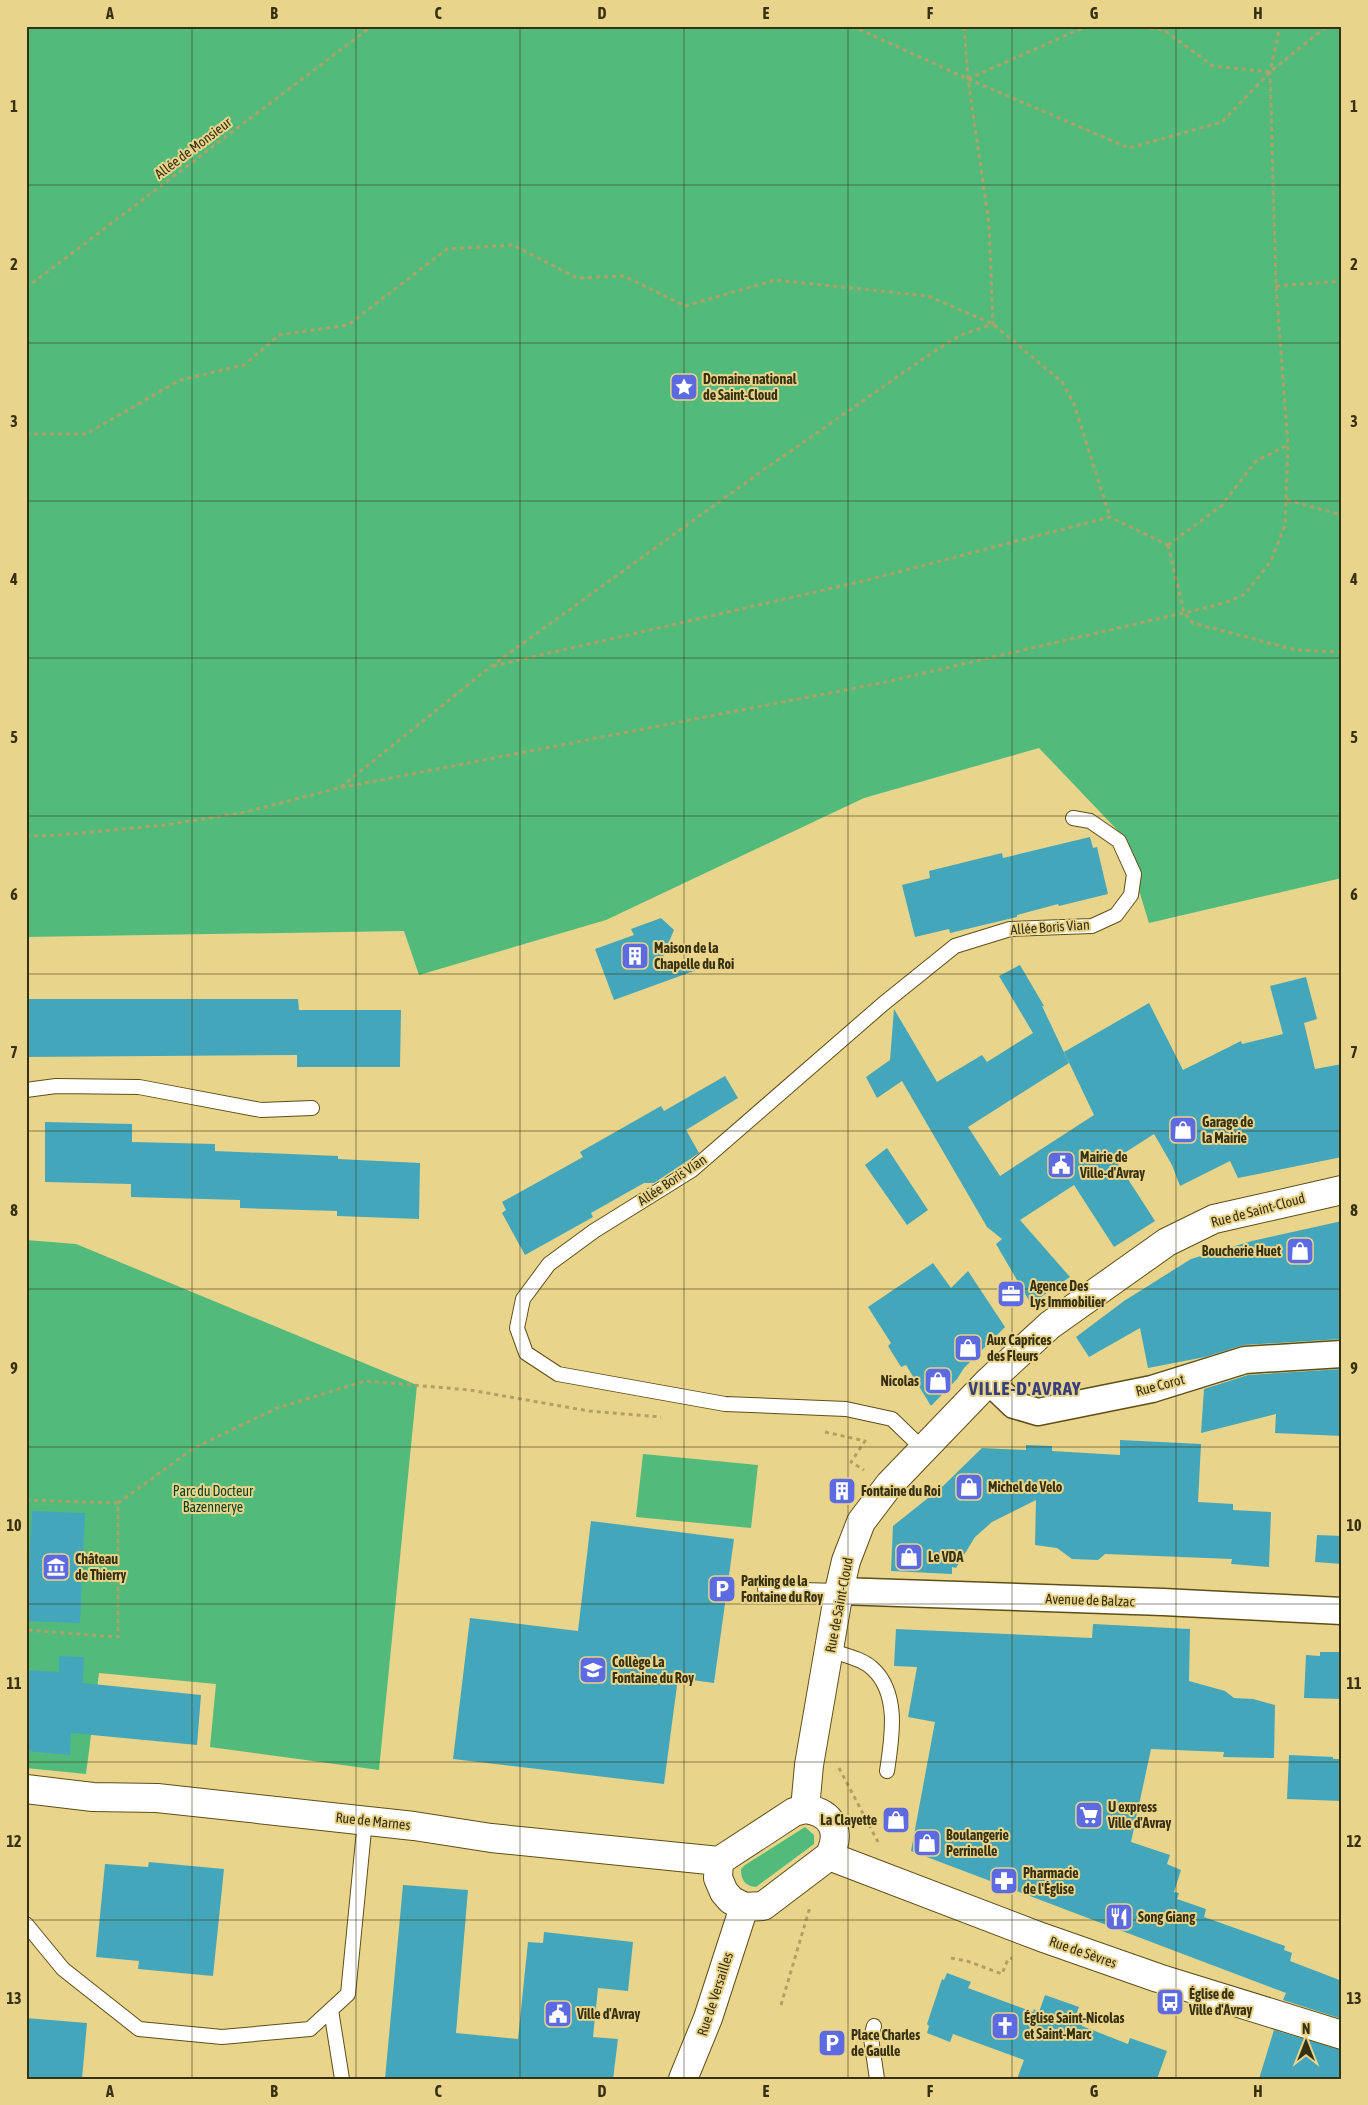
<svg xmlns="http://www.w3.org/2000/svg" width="1368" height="2105" viewBox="0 0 1368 2105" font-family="'Asap Condensed',sans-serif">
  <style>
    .green { fill: #52bb7c }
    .building { fill: #44a6bb }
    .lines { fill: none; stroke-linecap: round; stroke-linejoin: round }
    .service-casing { stroke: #5e4f17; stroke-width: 16 }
    .minor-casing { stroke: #5e4f17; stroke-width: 29 }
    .secondary-casing { stroke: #5e4f17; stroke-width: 30 }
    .path { stroke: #b2a166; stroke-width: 3; stroke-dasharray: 4 4; stroke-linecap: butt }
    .service { stroke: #fff; stroke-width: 14 }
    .minor { stroke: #fff; stroke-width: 26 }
    .secondary { stroke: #fff; stroke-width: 28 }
    .grid { fill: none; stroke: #383012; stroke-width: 1; stroke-opacity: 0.55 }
    .labels { text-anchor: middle; stroke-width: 4; stroke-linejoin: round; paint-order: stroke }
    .street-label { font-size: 14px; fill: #383012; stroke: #e9d48b }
    .poi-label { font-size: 14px; font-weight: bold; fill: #383012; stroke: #e9d48b; text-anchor: start }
    .park-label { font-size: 14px; fill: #0b4023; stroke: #e9d48b }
    .district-label { font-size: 19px; font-weight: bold; letter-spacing: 1px; fill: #363f7b; stroke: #e9d48b }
    .neatline { fill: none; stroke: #383012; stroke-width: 2 }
    .grid-label { font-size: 16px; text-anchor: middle; font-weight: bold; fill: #383012 }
  </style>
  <rect width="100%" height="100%" fill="#e9d48b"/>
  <path class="green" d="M26 26H1342V878L1149 923 1122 835 1039 748 864 798 606 920 419 975 404 931 26 937Z
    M26 1240 76 1244 417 1385 379 1770 210 1747 216 1684 99 1673 86 1774 26 1768Z
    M643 1454 758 1465 751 1528 636 1517Z
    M805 1827 814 1835V1844L756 1887C745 1886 741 1880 741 1869L745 1865Z"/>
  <path class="building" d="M1090 837 1093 848 1097 847 1108 894 1059 906 1058 904 1017 915V917L950 933 949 929 915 937 902 885 930 878 929 871 1002 853 1003 858Z
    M661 918 674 930 662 959 702 968 614 1000 595 949 634 935 631 929Z
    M1020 965 1044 1006H1042L1069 1063 968 1127 1000 1176 1094 1115 1064 1052 1149 1003 1183 1070 1241 1041 1242 1044 1283 1034 1270 986 1306 977 1317 1019 1304 1023 1315 1069 1342 1064V1157L1238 1178 1230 1161 1180 1186 1172 1165 1154 1134 1115 1159 1155 1221 1114 1247 1074 1185 1020 1220 1070 1277 1031 1304 996 1244 1002 1239 987 1227 902 1081 877 1098 866 1077 890 1060 894 1009 937 1082 982 1055 987 1062 1033 1033 999 976Z
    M26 999H298L299 1010H401L400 1067H297V1055L26 1057Z
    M725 1076 738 1098 686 1130 699 1153 654 1183H644L628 1192 591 1213 593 1217 525 1255 502 1213 506 1210 502 1202 583 1157 580 1152 661 1106 664 1111Z
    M45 1122 132 1124V1142L215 1144V1151L338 1156V1159L420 1163 419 1219 337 1216V1211L240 1208V1200L131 1197V1184L45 1182Z
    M887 1148 928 1210 907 1225 865 1165Z
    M1342 1221V1339L1244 1345 1205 1357 1148 1368 1140 1328 1089 1357 1076 1337 1124 1301 1191 1259 1252 1241Z
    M933 1263 951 1288 968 1271 1005 1327 964 1368 957 1379 931 1406 906 1365 901 1367 888 1346 891 1343 868 1307Z
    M1342 1369V1436L1275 1433 1276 1414 1201 1433 1204 1389 1248 1375Z
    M1120 1440 1201 1444 1198 1502 1233 1504V1510L1271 1512 1269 1567 1231 1564 1232 1559 1105 1554 1098 1560 1072 1559 1057 1548 1035 1545 1036 1500 992 1522 975 1537 956 1568 952 1567V1574L891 1571 893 1526 943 1486 982 1448 1026 1450V1445L1052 1446V1451L1120 1455Z
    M32 1511 85 1513 80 1623 26 1621Z
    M591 1521 734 1539 714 1683 678 1678 664 1784 453 1759 470 1618 578 1631Z
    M1317 1535 1342 1536V1564L1315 1562Z
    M1093 1624 1190 1629 1189 1681 1225 1691 1234 1698 1253 1699 1275 1705 1274 1758 1223 1757 1224 1752 1151 1749 1131 1842 1170 1855 1167 1864 1181 1870 1174 1892 1179 1893 1177 1899 1206 1909 1204 1917 1285 1946 1284 1950 1292 1953 1290 1961 1342 1981V2019L1283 2000 1286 1993 911 1851 935 1722 908 1717 917 1667 894 1666 896 1629 1092 1638Z
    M1320 1652H1342V1699L1304 1698 1306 1655 1320 1656Z
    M59 1656 84 1657 83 1683 201 1695 197 1745 71 1733 70 1755 26 1751V1670L59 1672Z
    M1289 1755 1333 1757V1759H1342V1801L1287 1799Z
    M149 1862 224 1869 213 1976 138 1969 139 1961 96 1957 105 1864 148 1867Z
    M403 1885 468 1890 456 2033 518 2039 528 1942 543 1943 544 1932 633 1942 628 1991 598 1988 593 2037 618 2039 613 2079H385Z
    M947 1973 971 1982 968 1988 1033 2012 1034 2009 1039 2012 1045 1995 1079 2007 1074 2020 1082 2024V2026L1128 2044 1130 2038 1167 2051 1157 2079H1017L1024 2060 953 2034 950 2042 927 2033 929 2026 927 2024 942 1979 944 1980Z
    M26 2018 87 2023 82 2079H26Z
    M1274 2030 1342 2050V2079H1259Z"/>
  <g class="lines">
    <defs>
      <path id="service" d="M26 1090 56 1086 139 1087 261 1110 312 1108
        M923 1449 892 1419 846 1409 725 1404 558 1374 526 1353 517 1328 523 1299 549 1264 594 1231 692 1170 883 1004 955 946 1010 929 1092 926 1116 915 1131 895 1134 874 1119 841 1090 821 1073 818
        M765 1589 839 1591
        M829 1650C843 1655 861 1658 872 1668 900 1693 892 1738 887 1771
        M26 1924 63 1969 139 2029 222 2037 310 2029 348 1994 365 1820
        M331 2010 342 2079
        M874 2026 871 2038 877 2079"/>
      <path id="minor" d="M989 1381 1014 1405 1038 1412 1152 1389 1245 1360 1342 1354
        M839 1591 1163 1602 1342 1611"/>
      <path id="secondary" d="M26 1789 93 1797 157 1798 414 1826 491 1838 719 1861
        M805 1809 809 1765 839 1591 846 1561 861 1522 889 1485 989 1381 1050 1325 1167 1242 1214 1219 1342 1190
        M805 1809C832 1812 842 1832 829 1856L763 1906 744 1907 731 1900 724 1892 718 1878 719 1861 794 1812Z
        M829 1856 1041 1937 1158 1978 1342 2035
        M683 2079 708 2018 744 1907"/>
    </defs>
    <use href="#service" class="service-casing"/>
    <use href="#minor" class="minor-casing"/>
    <use href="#secondary" class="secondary-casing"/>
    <path class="path" d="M852 26 968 79 1129 148 1222 122 1270 72 1327 26
      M1134 26 1164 30 1213 66 1270 72
      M968 79 1087 26
      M1276 286 1342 281
      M26 288 372 26
      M26 434H86L180 380 244 365 279 335 348 325 447 249 513 245 577 278 624 276 685 306 775 280 928 296 993 324 1062 382 1074 404 1110 517
      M1287 500 1342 515
      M1168 545 1184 613 1193 623 1296 650 1342 652
      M1168 545 1221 506 1256 461 1288 445
      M493 666 863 581 1110 517 1168 545
      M341 787 490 667 759 473 933 352 961 335 993 324 989 224 968 79 964 26
      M26 836 60 835 165 825 241 813 339 788 881 683 1209 607 1230 601 1245 594 1271 561 1285 525 1288 445 1276 286 1270 72 1280 26
      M825 1432 865 1441 851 1462 864 1470
      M26 1500 118 1503V1637L26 1630
      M118 1503 194 1448 277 1408 365 1381 470 1390 589 1411 661 1417
      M839 1768 878 1842
      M951 1958 967 1961 1002 1974 1008 1959 1012 1958
      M781 2005 810 1907"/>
    <use href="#service" class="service"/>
    <use href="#minor" class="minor"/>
    <use href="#secondary" class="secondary"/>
  </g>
  <path class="grid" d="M192 26V2079M356 26V2079M520 26V2079M684 26V2079M848 26V2079M1012 26V2079M1176 26V2079M26 185H1342M26 343H1342M26 501H1342M26 658H1342M26 816H1342M26 974H1342M26 1131H1342M26 1289H1342M26 1447H1342M26 1604H1342M26 1762H1342M26 1920H1342"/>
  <defs>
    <symbol id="sight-square" viewBox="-11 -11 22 22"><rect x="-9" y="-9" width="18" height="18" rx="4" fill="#5d6be3" stroke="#e9d48b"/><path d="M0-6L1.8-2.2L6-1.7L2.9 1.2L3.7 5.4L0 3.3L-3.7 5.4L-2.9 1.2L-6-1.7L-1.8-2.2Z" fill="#fff"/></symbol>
    <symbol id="building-square" viewBox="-11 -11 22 22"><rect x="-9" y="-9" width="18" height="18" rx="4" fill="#5d6be3" stroke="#e9d48b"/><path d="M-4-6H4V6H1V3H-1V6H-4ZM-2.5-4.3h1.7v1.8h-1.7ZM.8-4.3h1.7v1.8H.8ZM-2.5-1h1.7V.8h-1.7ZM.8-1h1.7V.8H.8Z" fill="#fff"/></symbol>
    <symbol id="shop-square" viewBox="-11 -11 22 22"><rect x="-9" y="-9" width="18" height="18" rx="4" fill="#5d6be3" stroke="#e9d48b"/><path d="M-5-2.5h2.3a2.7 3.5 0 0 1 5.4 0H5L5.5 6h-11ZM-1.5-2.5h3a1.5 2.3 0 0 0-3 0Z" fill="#fff"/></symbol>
    <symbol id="civic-square" viewBox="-11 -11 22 22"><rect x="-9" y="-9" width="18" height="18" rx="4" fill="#5d6be3" stroke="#e9d48b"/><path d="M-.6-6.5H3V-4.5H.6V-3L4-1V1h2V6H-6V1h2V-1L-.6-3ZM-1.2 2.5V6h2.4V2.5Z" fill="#fff"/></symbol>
    <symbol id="office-square" viewBox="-11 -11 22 22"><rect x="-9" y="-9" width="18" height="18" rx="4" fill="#5d6be3" stroke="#e9d48b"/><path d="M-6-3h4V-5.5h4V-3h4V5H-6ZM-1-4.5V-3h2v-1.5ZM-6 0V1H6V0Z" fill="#fff"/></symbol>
    <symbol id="museum-square" viewBox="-11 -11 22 22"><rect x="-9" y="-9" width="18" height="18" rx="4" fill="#5d6be3" stroke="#e9d48b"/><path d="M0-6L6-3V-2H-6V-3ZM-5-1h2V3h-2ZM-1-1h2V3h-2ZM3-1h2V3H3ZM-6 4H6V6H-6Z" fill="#fff"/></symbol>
    <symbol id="parking-square" viewBox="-11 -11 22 22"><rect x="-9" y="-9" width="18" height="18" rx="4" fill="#5d6be3" stroke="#e9d48b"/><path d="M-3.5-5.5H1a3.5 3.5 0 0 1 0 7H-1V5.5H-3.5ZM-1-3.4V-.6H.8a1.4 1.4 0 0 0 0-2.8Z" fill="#fff"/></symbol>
    <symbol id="school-square" viewBox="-11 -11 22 22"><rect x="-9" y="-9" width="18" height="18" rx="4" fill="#5d6be3" stroke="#e9d48b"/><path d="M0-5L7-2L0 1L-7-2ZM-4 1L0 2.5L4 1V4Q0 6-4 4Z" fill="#fff"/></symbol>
    <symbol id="supermarket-square" viewBox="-11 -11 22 22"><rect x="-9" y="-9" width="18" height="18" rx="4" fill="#5d6be3" stroke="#e9d48b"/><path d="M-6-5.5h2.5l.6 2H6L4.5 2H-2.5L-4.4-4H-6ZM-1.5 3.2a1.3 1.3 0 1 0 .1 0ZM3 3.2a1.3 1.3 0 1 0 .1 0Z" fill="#fff"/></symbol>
    <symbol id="pharmacy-square" viewBox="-11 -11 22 22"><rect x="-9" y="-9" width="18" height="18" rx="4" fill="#5d6be3" stroke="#e9d48b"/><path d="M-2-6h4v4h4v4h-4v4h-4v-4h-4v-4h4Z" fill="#fff"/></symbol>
    <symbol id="restaurant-square" viewBox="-11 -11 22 22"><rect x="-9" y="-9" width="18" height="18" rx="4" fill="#5d6be3" stroke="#e9d48b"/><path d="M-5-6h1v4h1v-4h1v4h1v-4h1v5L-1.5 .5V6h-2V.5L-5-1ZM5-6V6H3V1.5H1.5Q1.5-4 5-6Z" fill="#fff"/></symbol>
    <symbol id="bus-square" viewBox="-11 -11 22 22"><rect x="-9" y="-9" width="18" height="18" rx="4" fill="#5d6be3" stroke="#e9d48b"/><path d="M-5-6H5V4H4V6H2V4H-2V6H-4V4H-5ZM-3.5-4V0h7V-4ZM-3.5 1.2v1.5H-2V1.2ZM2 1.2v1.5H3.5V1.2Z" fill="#fff"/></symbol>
    <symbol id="church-square" viewBox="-11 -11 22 22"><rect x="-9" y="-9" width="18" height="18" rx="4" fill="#5d6be3" stroke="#e9d48b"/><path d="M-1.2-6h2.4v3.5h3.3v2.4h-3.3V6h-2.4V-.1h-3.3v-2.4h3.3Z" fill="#fff"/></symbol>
  </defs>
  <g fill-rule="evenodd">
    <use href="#sight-square" x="668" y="371" width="32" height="32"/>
    <use href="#building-square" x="619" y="940" width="32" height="32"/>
    <use href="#shop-square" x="1167" y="1114" width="32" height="32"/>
    <use href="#civic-square" x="1045" y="1149" width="32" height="32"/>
    <use href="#shop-square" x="1284" y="1235" width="32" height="32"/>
    <use href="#office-square" x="995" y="1278" width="32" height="32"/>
    <use href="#shop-square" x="952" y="1332" width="32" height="32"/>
    <use href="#shop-square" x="922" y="1365" width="32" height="32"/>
    <use href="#shop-square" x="953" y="1471" width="32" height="32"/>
    <use href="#building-square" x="826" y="1475" width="32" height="32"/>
    <use href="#shop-square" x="893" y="1541" width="32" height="32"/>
    <use href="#museum-square" x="40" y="1551" width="32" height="32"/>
    <use href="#parking-square" x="706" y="1573" width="32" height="32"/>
    <use href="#school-square" x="577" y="1654" width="32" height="32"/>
    <use href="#supermarket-square" x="1073" y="1799" width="32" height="32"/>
    <use href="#shop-square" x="880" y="1804" width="32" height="32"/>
    <use href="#shop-square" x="911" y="1827" width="32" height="32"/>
    <use href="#pharmacy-square" x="988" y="1865" width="32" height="32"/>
    <use href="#restaurant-square" x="1103" y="1901" width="32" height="32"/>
    <use href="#bus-square" x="1154" y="1986" width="32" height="32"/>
    <use href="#civic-square" x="542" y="1998" width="32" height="32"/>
    <use href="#church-square" x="989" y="2010" width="32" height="32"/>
    <use href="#parking-square" x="816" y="2027" width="32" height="32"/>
  </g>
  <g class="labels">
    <g class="street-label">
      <text transform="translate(193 148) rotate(-37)" y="5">Allée de Monsieur</text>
      <text transform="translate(1050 927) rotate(-4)" y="5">Allée Boris Vian</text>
      <text transform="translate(672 1180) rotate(-34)" y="5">Allée Boris Vian</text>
      <text transform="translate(1258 1210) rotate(-15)" y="5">Rue de Saint-Cloud</text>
      <text transform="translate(1160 1385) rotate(-15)" y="5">Rue Corot</text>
      <text transform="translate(1090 1600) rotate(2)" y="5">Avenue de Balzac</text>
      <text transform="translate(839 1605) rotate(-79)" y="5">Rue de Saint-Cloud</text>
      <text transform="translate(373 1821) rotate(6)" y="5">Rue de Marnes</text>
      <text transform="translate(1083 1952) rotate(19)" y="5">Rue de Sèvres</text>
      <text transform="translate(715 1994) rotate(-72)" y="5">Rue de Versailles</text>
    </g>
    <g class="poi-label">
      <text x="703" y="384">Domaine national<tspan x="703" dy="16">de Saint-Cloud</tspan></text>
      <text x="654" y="953">Maison de la<tspan x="654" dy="16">Chapelle du Roi</tspan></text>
      <text x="1202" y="1127">Garage de<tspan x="1202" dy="16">la Mairie</tspan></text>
      <text x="1080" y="1162">Mairie de<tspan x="1080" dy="16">Ville-d'Avray</tspan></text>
      <text x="1281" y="1256" text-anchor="end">Boucherie Huet</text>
      <text x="1030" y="1291">Agence Des<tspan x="1030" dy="16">Lys Immobilier</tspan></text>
      <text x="987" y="1345">Aux Caprices<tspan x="987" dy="16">des Fleurs</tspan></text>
      <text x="919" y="1386" text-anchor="end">Nicolas</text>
      <text x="988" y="1492">Michel de Velo</text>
      <text x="861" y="1496">Fontaine du Roi</text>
      <text x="928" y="1562">Le VDA</text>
      <text x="75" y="1564">Château<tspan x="75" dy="16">de Thierry</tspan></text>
      <text x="741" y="1586">Parking de la<tspan x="741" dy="16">Fontaine du Roy</tspan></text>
      <text x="612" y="1667">Collège La<tspan x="612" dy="16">Fontaine du Roy</tspan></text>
      <text x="1108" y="1812">U express<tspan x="1108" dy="16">Ville d'Avray</tspan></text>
      <text x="877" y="1825" text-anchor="end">La Clayette</text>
      <text x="946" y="1840">Boulangerie<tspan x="946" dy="16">Perrinelle</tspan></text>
      <text x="1023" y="1878">Pharmacie<tspan x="1023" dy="16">de l'Église</tspan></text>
      <text x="1138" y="1922">Song Giang</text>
      <text x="1189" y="1999">Église de<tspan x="1189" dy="16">Ville d'Avray</tspan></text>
      <text x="577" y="2019">Ville d'Avray</text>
      <text x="1024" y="2023">Église Saint-Nicolas<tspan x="1024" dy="16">et Saint-Marc</tspan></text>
      <text x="851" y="2040">Place Charles<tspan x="851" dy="16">de Gaulle</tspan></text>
    </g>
    <g class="park-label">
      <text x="213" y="1496">Parc du Docteur<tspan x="213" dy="16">Bazennerye</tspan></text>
    </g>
    <g class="district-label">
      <text x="1025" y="1395">VILLE-D'AVRAY</text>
    </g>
  </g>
  <rect width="1368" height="2105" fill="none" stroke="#e9d48b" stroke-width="55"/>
  <g transform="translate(1306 2042)" stroke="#e9d48b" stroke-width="4" paint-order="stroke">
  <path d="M0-4L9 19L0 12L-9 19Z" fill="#383012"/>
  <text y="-8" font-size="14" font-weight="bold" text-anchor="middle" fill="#383012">N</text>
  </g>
  <rect x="28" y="28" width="1312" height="2050" class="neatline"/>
  <g class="grid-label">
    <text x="110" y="19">A</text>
    <text x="274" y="19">B</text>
    <text x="438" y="19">C</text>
    <text x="602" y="19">D</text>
    <text x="766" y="19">E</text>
    <text x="930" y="19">F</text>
    <text x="1094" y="19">G</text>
    <text x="1258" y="19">H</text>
    <text x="14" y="112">1</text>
    <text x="1354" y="112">1</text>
    <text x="14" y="270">2</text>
    <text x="1354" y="270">2</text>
    <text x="14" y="427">3</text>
    <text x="1354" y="427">3</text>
    <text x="14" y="585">4</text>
    <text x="1354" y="585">4</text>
    <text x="14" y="743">5</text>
    <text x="1354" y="743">5</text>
    <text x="14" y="900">6</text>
    <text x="1354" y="900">6</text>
    <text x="14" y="1058">7</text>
    <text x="1354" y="1058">7</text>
    <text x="14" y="1216">8</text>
    <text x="1354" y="1216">8</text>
    <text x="14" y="1374">9</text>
    <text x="1354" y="1374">9</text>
    <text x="14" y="1531">10</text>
    <text x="1354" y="1531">10</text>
    <text x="14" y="1689">11</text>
    <text x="1354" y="1689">11</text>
    <text x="14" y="1847">12</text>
    <text x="1354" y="1847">12</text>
    <text x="14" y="2004">13</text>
    <text x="1354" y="2004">13</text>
    <text x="110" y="2097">A</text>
    <text x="274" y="2097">B</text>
    <text x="438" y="2097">C</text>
    <text x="602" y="2097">D</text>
    <text x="766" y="2097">E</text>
    <text x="930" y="2097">F</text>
    <text x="1094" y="2097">G</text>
    <text x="1258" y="2097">H</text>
  </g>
</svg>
